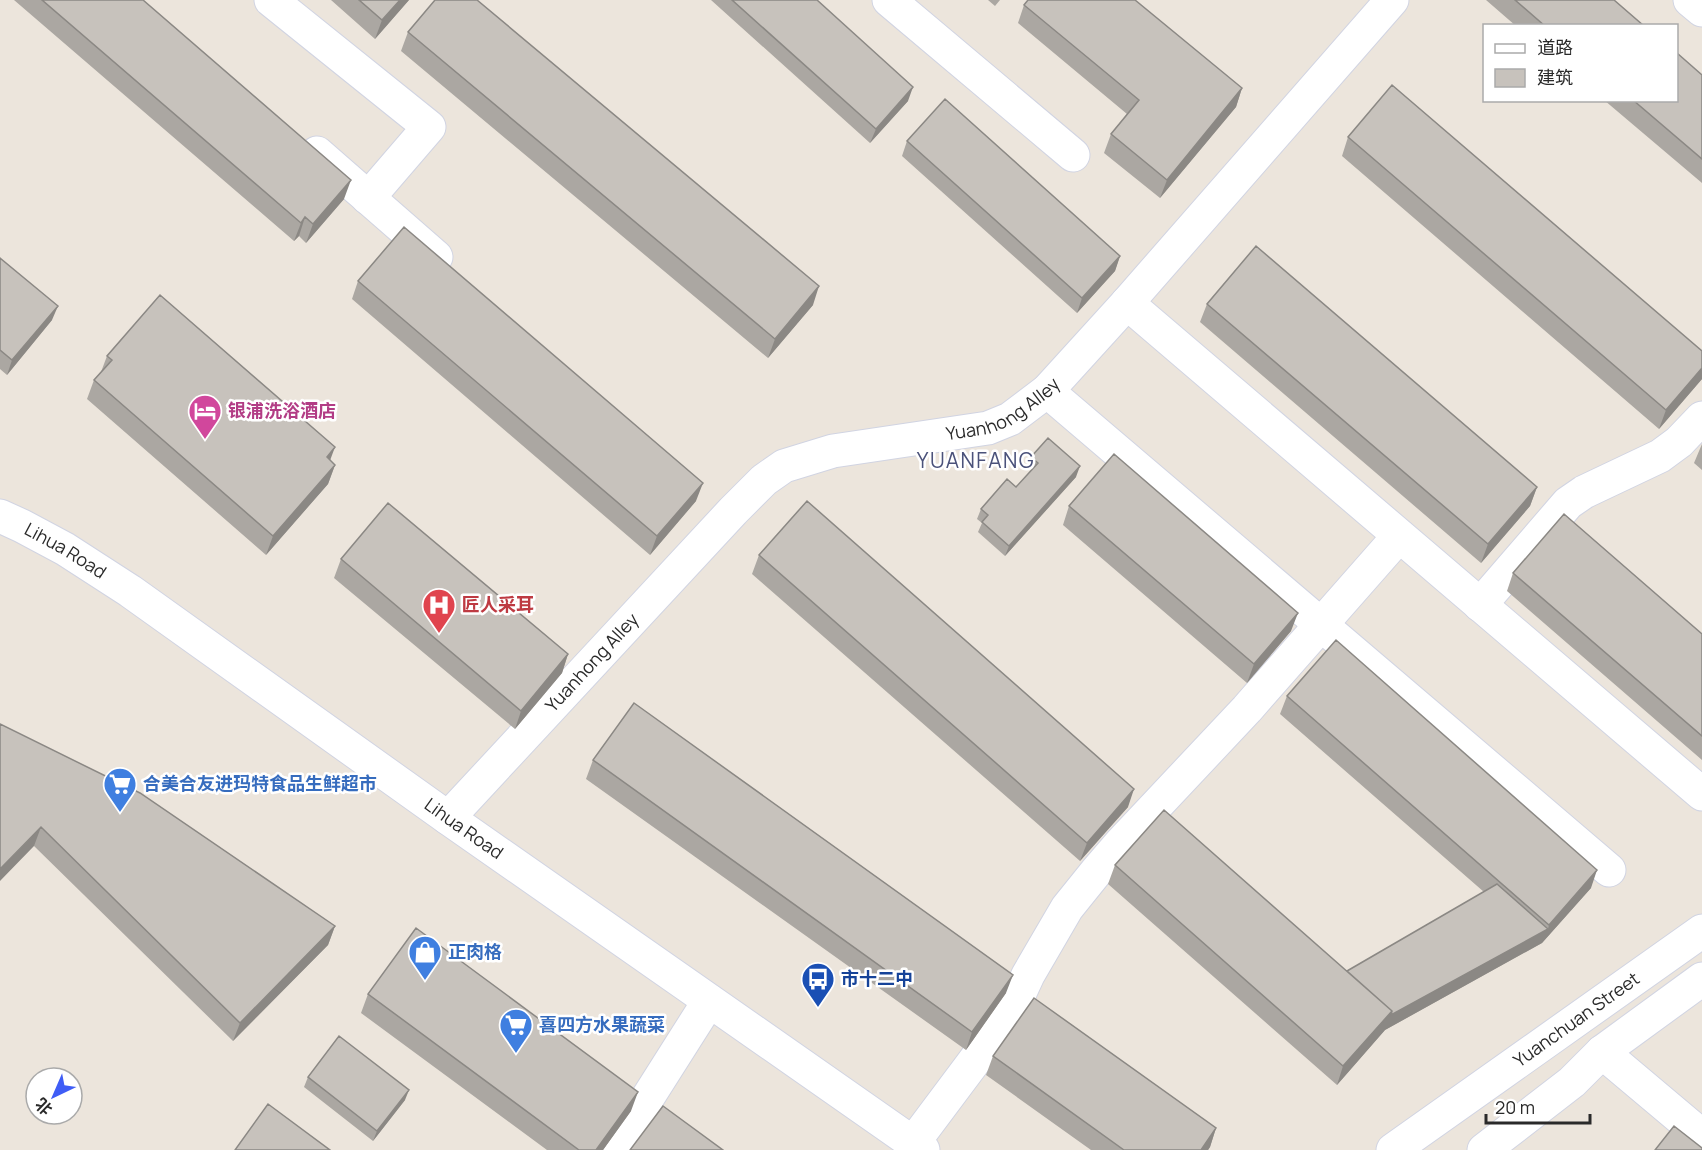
<svg xmlns="http://www.w3.org/2000/svg" width="1702" height="1150" viewBox="0 0 1702 1150" font-family="Manrope,'Noto Sans SC',sans-serif">
  <style>
    .lines { fill: none; stroke-linecap: round; stroke-linejoin: round }
    .minor-casing { stroke: #d1d4e2; stroke-width: 35 }
    .minor { stroke: #fff; stroke-width: 33 }
    .wall { fill: #aba7a2 }
    .shaded-wall { fill: #8b8884 }
    .building { fill: #c7c2bc; stroke: #8b8884; stroke-width: 1.5 }
    .labels { text-anchor: middle; stroke-width: 5; stroke-linejoin: round; paint-order: stroke }
    .street-label { font-size: 18px; fill: #2a2a2a; stroke: #fff }
    .hotel-label { font-size: 18px; font-weight: bold; fill: #b23c85; stroke: #fff; text-anchor: start }
    .health-label { font-size: 18px; font-weight: bold; fill: #be3a42; stroke: #fff; text-anchor: start }
    .shop-label { font-size: 18px; font-weight: bold; fill: #366cbe; stroke: #fff; text-anchor: start }
    .transit-label { font-size: 18px; font-weight: bold; fill: #164399; stroke: #fff; text-anchor: start }
    .quarter-label { font-size: 21px; letter-spacing: 1.5px; fill: #4b527a; stroke: #fff }
  </style>
  <rect width="100%" height="100%" fill="#ece5dc"/>
  <g class="lines">
    <defs>
      <g id="minor">
        <path d="M271 0 429 127 368 198"/>
        <path d="M889 0 1073 155"/>
        <path d="M1690 0 1702 10"/>
        <path d="M317 153 436 257"/>
        <path d="M1127 303 1702 794"/>
        <path d="M1047 391 1609 870"/>
        <path id="s1" d="M0 516 22 526 65 549 130 591 448 818 923 1150"/>
        <path d="M1480 605 1568 503 1584 492 1660 456 1679 442 1702 418"/>
        <path id="s2" d="M448 818 733 511 764 480 784 466 833 451 988 428 1010 419 1047 391 1127 303 1392 0"/>
        <path d="M1602 1052 1702 1136"/>
        <path d="M913 1143 1011 1012 1028 975 1067 908 1096 872 1121 843 1247 709 1399 536"/>
        <path d="M612 1150 638 1113 709 1001"/>
        <path id="s3" d="M1393 1150 1702 931"/>
        <path d="M1484 1150 1572 1082 1602 1052 1702 979"/>
      </g>
    </defs>
    <use href="#minor" class="minor-casing"/>
    <use href="#minor" class="minor"/>
  </g>
  <path class="wall" d="M14 0H143L344 199 306 243 299 236 294 241Z
    M331 0H409L375 39Z
    M711 0H817L908 101 870 143Z
    M988 0H1000L995 6Z
    M1486 0H1614L1644 26H1516Z
    M1024 5 1242 88 1236 107 1160 198 1104 153 1111 134 1127 114 1018 23Z
    M408 32 813 305 768 358 401 51Z
    M1702 75V183L1604 100H1677Z
    M1348 137 1702 368V379L1659 429 1342 156Z
    M907 141 1120 256 1115 271 1077 313 902 156Z
    M0 258 52 320 7 375 0 369Z
    M358 281 696 501 650 555 352 299Z
    M1207 304 1537 487 1530 506 1481 563 1200 322Z
    M107 356 335 465 328 484 266 555 87 399 94 380 101 372Z
    M1702 444V470L1694 463Z
    M1031 457 1076 477 1005 556 978 532 982 523 977 519 981 509 1016 487 1032 470 1028 467Z
    M1069 506 1291 631 1247 683 1063 525Z
    M759 555 1128 807 1080 861 752 574Z
    M341 559 568 654 562 673 515 729 334 578Z
    M1513 573 1702 634V760L1507 591Z
    M1287 696 1591 888 1542 943 1385 1030 1337 1085 1108 884 1115 865 1347 971 1484 892 1280 714Z
    M0 724 335 926 328 945 233 1041 34 846Z
    M593 760 1006 993 966 1050 586 779Z
    M368 994 631 1111 603 1150H547L361 1013Z
    M993 1056 1216 1128 1210 1147 1208 1150H1091L986 1075Z
    M308 1077 405 1100 373 1141 304 1087Z"/>
  <path class="shaded-wall" d="M400 0H409L375 39 382 20Z
    M913 87 908 101 870 143 876 129Z
    M1242 88 1236 107 1160 198 1167 180Z
    M351 180 344 199 306 243 313 224Z
    M305 217 299 236 294 241 301 223Z
    M1120 256 1115 271 1077 313 1082 298Z
    M819 286 813 305 768 358 775 339Z
    M58 306 52 320 7 375 12 360Z
    M1702 368V379L1659 429 1666 410Z
    M335 447 328 466 327 457Z
    M335 465 328 484 266 555 273 536Z
    M1080 466 1076 477 1005 556 1009 546Z
    M703 483 696 501 650 555 657 536Z
    M1537 487 1530 506 1481 563 1488 544Z
    M1298 613 1291 631 1247 683 1254 664Z
    M568 654 562 673 515 729 521 711Z
    M1134 789 1128 807 1080 861 1087 843Z
    M41 827 34 846 0 881V869Z
    M1597 870 1591 888 1542 943 1385 1030 1337 1085 1343 1066 1392 1011 1548 929 1549 925Z
    M335 926 328 945 233 1041 240 1023Z
    M1013 975 1006 993 966 1050 972 1032Z
    M409 1090 405 1100 373 1141 377 1131Z
    M638 1092 631 1111 603 1150H596Z
    M1216 1128 1210 1147 1208 1150H1201Z"/>
  <path class="building" d="M42 0H143L351 180 313 224 305 217 301 223Z
    M359 0H400L382 20Z
    M435 0H477L819 286 775 339 408 32Z
    M732 0H817L913 87 876 129Z
    M1028 0H1135L1242 88 1167 180 1111 134 1139 100 1024 5Z
    M1515 0H1614L1644 26H1545Z
    M1677 53 1702 75V159L1633 100H1677Z
    M1392 85 1702 351V368L1666 410 1348 137Z
    M945 99 1120 256 1082 298 907 141Z
    M404 227 703 483 657 536 358 281Z
    M1256 246 1537 487 1488 544 1207 304Z
    M0 258 58 306 12 360 0 350Z
    M160 295 335 447 327 457 335 465 273 536 94 380 112 360 107 356Z
    M1048 438 1080 466 1009 546 982 522 988 515 981 509 1007 479 1016 487 1038 463 1031 457Z
    M1114 454 1298 613 1254 664 1069 506Z
    M807 501 1134 789 1087 843 759 555Z
    M388 503 568 654 521 711 341 559Z
    M1564 514 1702 634V736L1513 573Z
    M1336 640 1597 870 1549 925 1287 696Z
    M634 703 1013 975 972 1032 593 760Z
    M0 724 140 793 335 926 240 1023 41 827 0 869Z
    M1164 810 1392 1011 1343 1066 1115 865Z
    M1497 884 1548 929 1391 1015 1392 1011 1347 971Z
    M416 928 638 1092 596 1150H579L368 994Z
    M1034 998 1216 1128 1201 1150H1124L993 1056Z
    M339 1036 409 1090 377 1131 308 1077Z
    M268 1104 330 1150H235Z
    M663 1106 723 1150H630Z
    M1674 1126 1702 1148V1150H1655Z"/>
  <defs>
    <symbol id="hotel-pin" viewBox="-11 -11 22 30"><path d="M0 17L-7.5 6A9.5 9.5 0 1 1 7.5 6Z" fill="#d1479c" stroke="#fff"/><path d="M-6-4.5h1.5V1H6V5H4.5V3h-9V5H-6ZM-4 0a1.8 1.8 0 1 1 3.6 0ZM.5 0V-2.5h3Q6-2.5 6 0Z" fill="#fff"/></symbol>
    <symbol id="hospital-pin" viewBox="-11 -11 22 30"><path d="M0 17L-7.5 6A9.5 9.5 0 1 1 7.5 6Z" fill="#e0444e" stroke="#fff"/><path d="M-5-5h3v3.5h4V-5h3V5h-3V1.5h-4V5h-3Z" fill="#fff"/></symbol>
    <symbol id="supermarket-pin" viewBox="-11 -11 22 30"><path d="M0 17L-7.5 6A9.5 9.5 0 1 1 7.5 6Z" fill="#3f7fe0" stroke="#fff"/><path d="M-6-5.5h2.5l.6 2H6L4.5 2H-2.5L-4.4-4H-6ZM-1.5 3.2a1.3 1.3 0 1 0 .1 0ZM3 3.2a1.3 1.3 0 1 0 .1 0Z" fill="#fff"/></symbol>
    <symbol id="shop-pin" viewBox="-11 -11 22 30"><path d="M0 17L-7.5 6A9.5 9.5 0 1 1 7.5 6Z" fill="#3f7fe0" stroke="#fff"/><path d="M-5-2.5h2.3a2.7 3.5 0 0 1 5.4 0H5L5.5 6h-11ZM-1.5-2.5h3a1.5 2.3 0 0 0-3 0Z" fill="#fff"/></symbol>
    <symbol id="bus-pin" viewBox="-11 -11 22 30"><path d="M0 17L-7.5 6A9.5 9.5 0 1 1 7.5 6Z" fill="#1a4fb4" stroke="#fff"/><path d="M-5-6H5V4H4V6H2V4H-2V6H-4V4H-5ZM-3.5-4V0h7V-4ZM-3.5 1.2v1.5H-2V1.2ZM2 1.2v1.5H3.5V1.2Z" fill="#fff"/></symbol>
  </defs>
  <g fill-rule="evenodd">
    <use href="#hotel-pin" x="186" y="392" width="38" height="52"/>
    <use href="#hospital-pin" x="420" y="586" width="38" height="52"/>
    <use href="#supermarket-pin" x="101" y="765" width="38" height="52"/>
    <use href="#shop-pin" x="406" y="933" width="38" height="52"/>
    <use href="#bus-pin" x="799" y="960" width="38" height="52"/>
    <use href="#supermarket-pin" x="497" y="1006" width="38" height="52"/>
  </g>
  <g class="labels">
    <g class="street-label">
      <text dy="6" stroke="none"><textPath href="#s2" startOffset="716">Yuanhong Alley</textPath></text>
      <text dy="6" stroke="none"><textPath href="#s1" startOffset="74">Lihua Road</textPath></text>
      <text dy="6" stroke="none"><textPath href="#s2" startOffset="212">Yuanhong Alley</textPath></text>
      <text dy="6" stroke="none"><textPath href="#s1" startOffset="560">Lihua Road</textPath></text>
      <text dy="6" stroke="none"><textPath href="#s3" startOffset="225">Yuanchuan Street</textPath></text>
    </g>
    <g class="hotel-label">
      <text x="228" y="417">银浦洗浴酒店</text>
    </g>
    <g class="health-label">
      <text x="462" y="611">匠人采耳</text>
    </g>
    <g class="shop-label">
      <text x="143" y="790">合美合友进玛特食品生鲜超市</text>
      <text x="448" y="958">正肉格</text>
      <text x="539" y="1031">喜四方水果蔬菜</text>
    </g>
    <g class="transit-label">
      <text x="841" y="985">市十二中</text>
    </g>
    <g class="quarter-label">
      <text x="976" y="468">YUANFANG</text>
    </g>
  </g>
  <rect x="1483" y="24" width="195" height="78" fill="#ffffff" stroke="#aaaaaa" stroke-width="1.5"/>
  <rect x="1495" y="44" width="30" height="9" fill="#ffffff" stroke="#aaaaaa" stroke-width="1.5"/>
  <text x="1537" y="54" font-size="18" fill="#2a2a2a">道路</text>
  <rect x="1495" y="69" width="30" height="18" fill="#c7c2bc" stroke="#aaaaaa" stroke-width="1.5"/>
  <text x="1537" y="84" font-size="18" fill="#2a2a2a">建筑</text>
  <g transform="translate(54 1096) rotate(224)"><circle r="28" fill="#ffffff" stroke="#aaaaaa" stroke-width="1.5"/>
  <path d="M0-4.5L10 22L0 15L-10 22Z" fill="#3f5df6"/>
  <text y="-9" font-size="16" font-weight="bold" text-anchor="middle" fill="#2a2a2a">北</text>
  </g>
  <path d="M1486 1114v9h104v-9" fill="none" stroke="#2a2a2a" stroke-width="3"/>
  <text x="1495" y="1114" font-size="18" fill="#2a2a2a" stroke="#ffffff" stroke-width="4.5" paint-order="stroke">20 m</text>
</svg>
